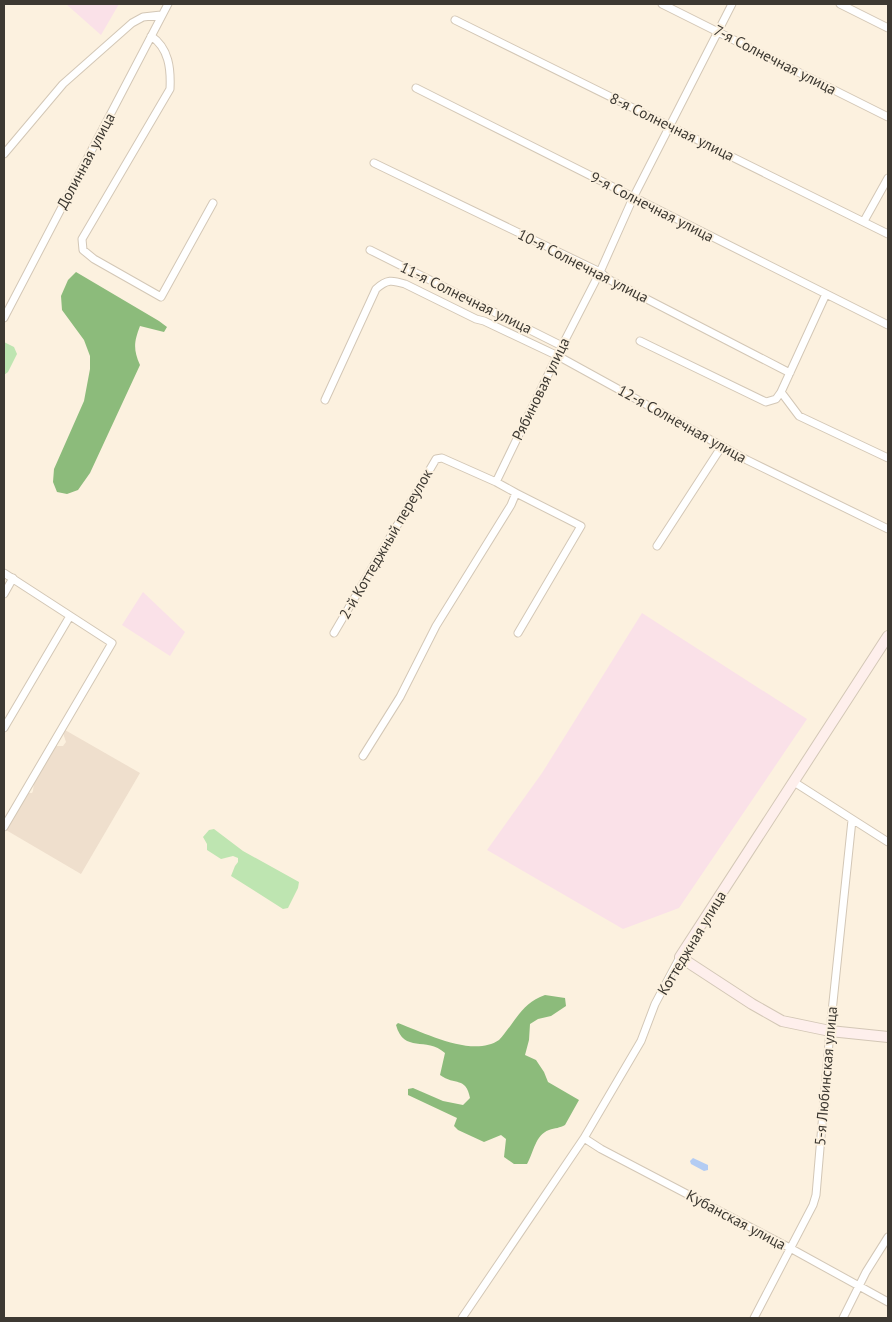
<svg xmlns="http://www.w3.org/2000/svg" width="892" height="1322" viewBox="0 0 892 1322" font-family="'PT Sans',sans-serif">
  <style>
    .industrial { fill: #fae1e8 }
    .education { fill: #efdfcd }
    .green { fill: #bee5b1 }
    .forest { fill: #8cbb7b }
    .water { fill: #b3ccf3 }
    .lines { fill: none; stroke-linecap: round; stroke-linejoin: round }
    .street-casing { stroke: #d3c7b6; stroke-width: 9 }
    .secondary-casing { stroke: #d3c7b6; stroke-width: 12 }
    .street { stroke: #fff; stroke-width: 7 }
    .secondary { stroke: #feefec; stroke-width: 10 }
    .labels { text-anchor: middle; stroke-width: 4; stroke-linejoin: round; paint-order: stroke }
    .street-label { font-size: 15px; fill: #3d3932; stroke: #fcf1df }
  </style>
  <rect width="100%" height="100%" fill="#fcf1df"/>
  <path class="industrial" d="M66 4H119L101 35Z
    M143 592 185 632 170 656 122 625Z
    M642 613 807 719 679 908 623 929 487 850 542 773Z"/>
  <path class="education" d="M65 730 140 773 81 874 6 830 27 793H32L33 791 34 782 55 746H63L66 742 63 733Z"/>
  <path class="green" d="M4 342 14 347 17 354 8 372 4 375Z
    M214 829 243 851 299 882 298 888 288 908 283 909 231 876 235 866 238 862V858L233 856 221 859 207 850V844L203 837 209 830Z"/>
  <path class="forest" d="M76 272 159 321 167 327 164 332 140 326C134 342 133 349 140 365L90 473 78 490 67 494 57 492 53 482 54 469 84 401 90 369V356L84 340 62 310 61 296 68 280Z
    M545 995 565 998 566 1006 551 1016 538 1019 530 1024 529 1040 525 1055 536 1060 544 1072 548 1082 579 1100 565 1125C560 1128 555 1128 549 1130 535 1135 534 1152 527 1164H514L504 1157 506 1139 501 1135 484 1142 458 1130 454 1126 457 1118 408 1095V1089L413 1088 443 1101 463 1105 470 1098C466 1076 455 1086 440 1075L445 1053C426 1036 404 1054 396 1025L398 1023C425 1033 473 1058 499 1040 503 1036 507 1030 511 1025 521 1011 528 1001 545 995Z"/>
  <path class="water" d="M693 1158 708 1165V1170L704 1171 691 1164 690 1161Z"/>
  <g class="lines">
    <defs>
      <path id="street" d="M662 4 888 117
        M840 4 888 28
        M455 20 888 234
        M151 36C169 48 171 69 170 89L82 239 83 250 94 259 161 297 213 203
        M416 88 888 325
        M4 154 63 84 132 23 143 17 161 15
        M374 163 600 272 608 279 790 373
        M864 221 888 178
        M370 250 562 346
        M4 318 168 4
        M640 341 766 402 776 399 781 392 799 416 888 458
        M781 392 826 294
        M325 400 376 289C387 279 392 280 405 284L476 319 484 321 558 356 747 460 888 529
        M516 493 581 526 518 633
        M657 546 722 446
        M4 573 112 643 4 827
        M4 594 13 578
        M334 633 436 459 442 458 496 482
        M4 728 70 616
        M363 756 400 697 436 626 511 505 516 493 496 482 562 346 600 272 633 198 732 4
        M794 782 888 842
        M584 1138 601 1149 790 1248 888 1302
        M462 1318 584 1138 641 1041 655 1004 680 957
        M754 1318 813 1205 816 1195 830 1031 852 820
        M843 1318 866 1272 888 1237"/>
      <path id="secondary" d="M888 636 680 957 752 1004 782 1021 830 1031 888 1037"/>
    </defs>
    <use href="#street" class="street-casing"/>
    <use href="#secondary" class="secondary-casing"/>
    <use href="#street" class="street"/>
    <use href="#secondary" class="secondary"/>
  </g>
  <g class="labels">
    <g class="street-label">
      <text transform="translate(775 60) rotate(27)" y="5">7-я Солнечная улица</text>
      <text transform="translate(672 127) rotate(26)" y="5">8-я Солнечная улица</text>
      <text transform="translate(86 161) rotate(-62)" y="5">Долинная улица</text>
      <text transform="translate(652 207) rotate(27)" y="5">9-я Солнечная улица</text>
      <text transform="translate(583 266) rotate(27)" y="5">10-я Солнечная улица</text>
      <text transform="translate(466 298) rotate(26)" y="5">11-я Солнечная улица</text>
      <text transform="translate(541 389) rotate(-64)" y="5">Рябиновая улица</text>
      <text transform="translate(682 424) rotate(29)" y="5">12-я Солнечная улица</text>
      <text transform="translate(386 544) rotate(-60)" y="5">2-й Коттеджный переулок</text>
      <text transform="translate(692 943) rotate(-59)" y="5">Коттеджная улица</text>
      <text transform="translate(826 1076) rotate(-85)" y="5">5-я Любинская улица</text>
      <text transform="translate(736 1220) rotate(28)" y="5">Кубанская улица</text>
    </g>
  </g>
  <rect width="892" height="1322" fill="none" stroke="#3d3932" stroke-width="10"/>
</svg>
